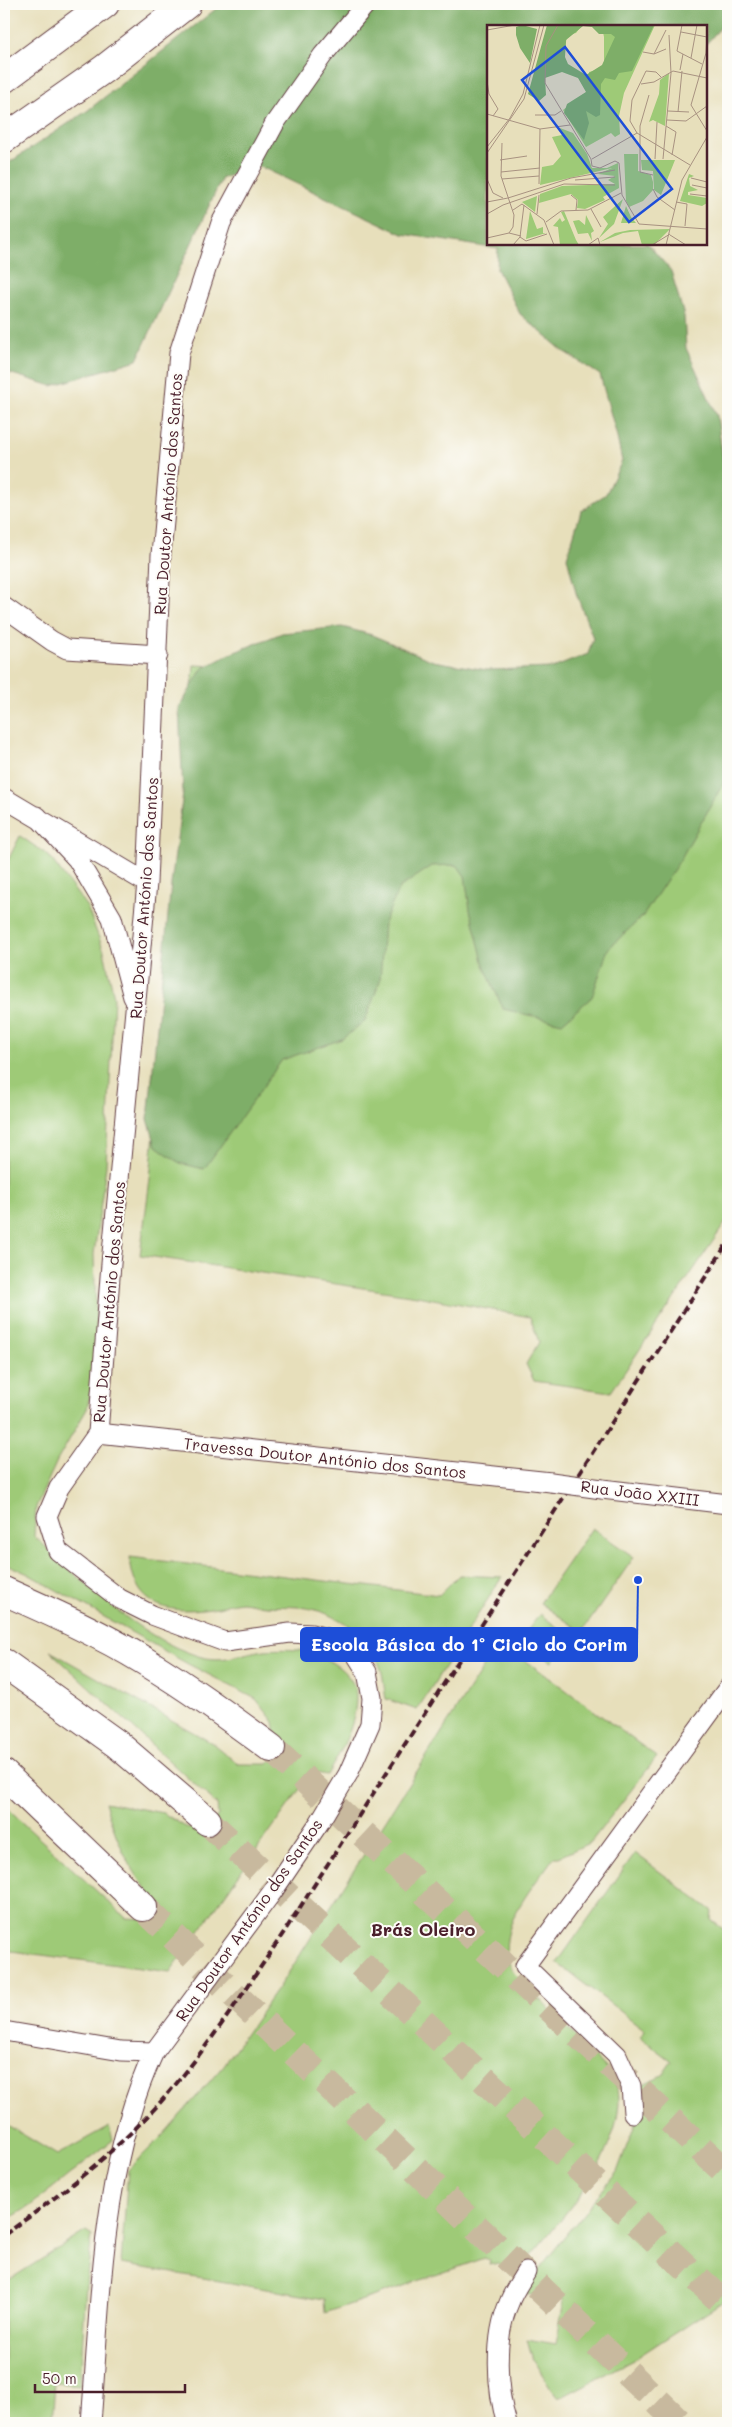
<svg xmlns="http://www.w3.org/2000/svg" width="732" height="2427" viewBox="0 0 732 2427" font-family="Mali,sans-serif">
  <style>
    .green { fill: #9eca77; stroke: #747451 }
    .forest { fill: #7eae68; stroke: #64664a }
    .lines { fill: none; stroke-linecap: round; stroke-linejoin: round }
    .highway-tunnel { stroke: #c8b99e; stroke-width: 28; stroke-dasharray: 28 14; stroke-linecap: butt }
    .minor-casing { stroke: #623c41; stroke-width: 21 }
    .highway-casing { stroke: #623c41; stroke-width: 30 }
    .minor { stroke: #fff; stroke-width: 19 }
    .highway { stroke: #fff; stroke-width: 28 }
    .rail { stroke: #4a1f2b; stroke-width: 4; stroke-dasharray: 8 4; stroke-linecap: butt }
    .minor-bridge-casing { stroke: #623c41; stroke-width: 21; stroke-linecap: butt }
    .minor-bridge { stroke: #fff; stroke-width: 19 }
    .labels { text-anchor: middle; stroke-width: 4; stroke-linejoin: round; paint-order: stroke }
    .street-label { font-size: 16px; fill: #4a1f2b; stroke: #fdfcf7 }
    .neighbourhood-label { font-size: 18px; font-weight: bold; fill: #4a1f2b; stroke: #fdfcf7 }
    .inset-road { fill: none; stroke: #a89281; stroke-width: 1 }
    .view { fill: #1d4ed8; fill-opacity: 0.15; stroke: #1d4ed8; stroke-width: 2.5 }
    .inset-edge { fill: none; stroke: #4a1f2b; stroke-width: 2.5 }
    .leader { fill: none; stroke: #1d4ed8; stroke-width: 2 }
    .callout-dot { fill: #1d4ed8; stroke: #fdfcf7; stroke-width: 2 }
    .callout { fill: #1d4ed8; stroke: #1d4ed8; stroke-width: 2 }
    .callout-label { font-size: 18px; text-anchor: middle; font-weight: bold; fill: #fff }
  </style>
  <rect width="100%" height="100%" fill="#fdfcf7"/>
  <filter id="ink" filterUnits="userSpaceOnUse"><feTurbulence type="fractalNoise" baseFrequency=".02" numOctaves="2"/><feDisplacementMap in="SourceGraphic" scale="10" xChannelSelector="R" yChannelSelector="G"/><feConvolveMatrix kernelMatrix="1 2 1 2 8 2 1 2 1" color-interpolation-filters="sRGB"/></filter>
  <filter id="wash" filterUnits="userSpaceOnUse"><feTurbulence type="fractalNoise" baseFrequency=".0096" numOctaves="4" result="noise"/><feDisplacementMap in="SourceGraphic" scale="20" xChannelSelector="R" yChannelSelector="G"/><feGaussianBlur stdDeviation="1.12" result="paint"/><feColorMatrix in="noise" values="0 0 0 0 0 0 0 0 0 0 0 0 0 0 0 0 0 1.4 0 .05"/><feComposite in="paint" operator="in"/></filter>
  <g filter="url(#wash)">
    <rect width="100%" height="100%" fill="#e7dfbb"/>
    <path class="green" d="M728 543V1219L611 1392 534 1381 526 1364 539 1342 530 1317 417 1296 140 1255 150 1179 194 665 404 674 573 677Z
      M20 836 49 856 87 907 104 951 114 997 106 1166 94 1254 97 1345 92 1385 87 1409 57 1461 36 1507 34 1536C81 1579 135 1636 198 1656 225 1664 239 1653 265 1650 275 1649 302 1649 310 1652 328 1658 354 1673 356 1694 357 1724 342 1750 327 1775L310 1772 298 1792 170 1972 4 1950V1806L126 1918 146 1919 151 1895C127 1865 116 1839 105 1802L163 1813 184 1826 199 1832 209 1828 218 1815 217 1805 50 1651 212 1743 238 1764H268L279 1753 274 1722 256 1699 186 1663 28 1574 4 1563V868Z
      M592 1528 634 1557 582 1632 540 1603Z
      M130 1557 439 1595 459 1575 502 1577 417 1710 386 1699C384 1690 384 1681 382 1673 373 1635 335 1610 298 1607 288 1606 277 1607 267 1606 259 1606 250 1602 241 1602 231 1603 221 1607 211 1608 168 1614 134 1608 130 1557Z
      M540 1614 569 1636 552 1662 520 1640Z
      M498 1644 506 1646 657 1757 591 1842 559 1857H554C534 1886 501 1920 507 1958 508 1963 512 1968 514 1973L614 2076C616 2083 619 2091 619 2098 619 2162 555 2224 518 2271L502 2267 498 2263 489 2265 490 2261 485 2258 325 2313 324 2299 121 2264 128 2170 163 2135 224 2065 291 1969Z
      M635 1853 712 1911 711 1920 726 1931 722 1937 728 1942V2298L633 2360 558 2399 533 2360 527 2339 556 2344 564 2300 526 2294V2285L617 2172 643 2103 639 2086 662 2075 672 2061 640 2037 645 2030 557 1963Z
      M4 2123 57 2155 109 2126 113 2140 30 2206 4 2222Z
      M86 2231 92 2235 86 2285 80 2385 55 2383 52 2423H4V2283Z"/>
    <path class="forest" d="M222 4H728V19L706 44V26H488V244H648L671 271 684 316 686 348 717 416 725 474 728 475V775L680 860 643 916 608 949 592 997 562 1023 503 1009 484 965 470 910 465 876 457 865 432 866 399 888 384 923 380 981 365 1021 342 1039 282 1060 204 1169 179 1163 156 1146 148 1119 171 884 183 793 179 708 202 669 230 654 282 633 342 627 372 635 433 661 487 670 553 668 588 654 593 638 576 593 567 557 581 511 606 494 622 461 616 433 600 375 563 351 520 314 497 269 498 249 403 234 259 166 222 178 137 360 52 386 9 373 4 369V166L87 111Z"/>
  </g>
  <g filter="url(#ink)">
    <g class="lines">
      <path class="highway-tunnel" d="M271 1748 728 2174
        M207 1821 728 2307
        M143 1907 680 2423"/>
      <defs>
        <path id="minor" d="M4 607 52 641 67 649 158 655
          M4 798 147 883
          M37 816 77 859 112 918 133 997
          M98 1433 551 1482
          M602 1489 728 1504
          M4 2031 121 2051 154 2052
          M633 2113 631 2086 617 2055 525 1966 728 1688
          M91 2423C101 2300 101 2165 154 2052L273 1891 319 1823 348 1774 370 1724 372 1698 367 1672 355 1653 337 1641 311 1634 290 1633 225 1642 152 1615 120 1599 58 1551 47 1516 59 1488 98 1433 111 1264 147 883 161 555 179 353 221 223 275 123 323 55 366 4
          M507 2423C496 2390 494 2336 509 2303 513 2292 520 2282 526 2272"/>
        <path id="highway" d="M4 79 105 4
          M4 139 104 69 187 4
          M4 1591C51 1612 99 1633 143 1660 188 1687 229 1717 271 1748
          M4 1663 117 1744 207 1821
          M4 1774 143 1907"/>
      </defs>
      <use href="#minor" class="minor-casing"/>
      <use href="#highway" class="highway-casing"/>
      <use href="#minor" class="minor"/>
      <use href="#highway" class="highway"/>
      <path class="rail" d="M4 2235C59 2196 112 2155 158 2105 206 2051 246 1989 286 1929L728 1242"/>
      <defs>
        <path id="minor-bridge" d="M551 1482 602 1489"/>
      </defs>
      <use href="#minor-bridge" class="minor-bridge-casing"/>
      <use href="#minor-bridge" class="minor-bridge"/>
    </g>
  </g>
  <g class="labels">
    <g class="street-label">
      <text transform="translate(168 494) rotate(-86)" y="6">Rua Doutor António dos Santos</text>
      <text transform="translate(144 898) rotate(-86)" y="6">Rua Doutor António dos Santos</text>
      <text transform="translate(109 1302) rotate(-85)" y="6">Rua Doutor António dos Santos</text>
      <text transform="translate(325 1458) rotate(6)" y="6">Travessa Doutor António dos Santos</text>
      <text transform="translate(640 1493) rotate(7)" y="6">Rua João XXIII</text>
      <text transform="translate(249 1920) rotate(-55)" y="6">Rua Doutor António dos Santos</text>
    </g>
    <g class="neighbourhood-label">
      <text x="423" y="1936">Brás Oleiro</text>
    </g>
  </g>
  <g transform="translate(487 25)">
    <rect width="220" height="220" fill="#e7dfbb"/>
    <path d="M75 0H168L137 68 132 91 133 109 128 112 124 108 99 122 76 85 102 65V47L117 43V12L115 2 95 0 89 8 80 10 76 38ZM182 48 178 101 166 95 162 97 172 69 173 55ZM73 103 86 108 100 129 105 143H120L131 138 132 163 116 172 118 175 98 184 90 183 91 175 84 169 52 178 53 169 75 161 128 159 121 155 128 151 111 149 125 143 53 160 55 142 66 140 74 131 65 112 75 110ZM137 129H151V146L164 150 166 157V165L156 176 142 182 139 176ZM154 135H188L174 170 167 165 166 146 155 145ZM202 149 207 151 202 153 203 161 211 165 201 167V170L220 173V178L215 181 193 176ZM50 171 48 187 35 177ZM136 174 127 199 112 213 121 199 116 192ZM139 181 144 192 149 198H134ZM43 186 50 204 56 202V208H59L39 214ZM77 186 89 215 92 220H73L71 202 66 201 73 193 75 197 78 195 74 187ZM99 190 107 206 104 208 105 216 101 208 91 209 86 196 92 195 98 200ZM183 204 168 219 155 220 151 206 136 208 113 217 128 208 143 205Z" fill="#9eca77"/>
    <path d="M35 0 50 4 43 38 33 23 29 10V2ZM60 0H167L145 46 132 48 128 55 118 53 114 59 113 90 109 92 99 86 102 98 97 115 77 88 80 79 99 67 91 53 75 47 58 53 59 70 52 76 41 69ZM96 1 105 2 112 9H124L128 12 115 40 99 50 81 39 78 32 79 15Z" fill="#7eae68" fill-rule="evenodd"/>
    <path class="inset-road" d="M71 0 59 21 58 58 104 134 105 141 113 143 128 136 132 138 135 170 152 199 220 204M195 0 190 26 215 39M0 5 28 0M194 7 220 12M220 10 219 28 204 80 220 106M156 27 167 29 179 24M167 29 179 5M204 33 210 0M193 45 196 29M0 56 2 69 11 84 6 91M154 59 167 57 186 46 220 53M162 70 153 101V147L166 150M181 86 202 87M191 87 195 46M0 89 53 104 83 100M48 90H68L74 86M180 95 199 96 220 81M179 101 189 107 185 130M150 108 143 96 145 75 159 46 169 47 174 52M15 118 14 151 27 190 26 202 22 208M0 122 23 93 36 69 53 0M0 128 37 74 57 0M105 134 150 108 203 140M168 134 170 97M176 134 184 48 182 10M13 135 40 131M14 147 53 143M204 153 220 157M0 154 6 168 16 173M15 154 52 151M88 155 128 152M52 159 53 104M205 160 220 163M166 164 170 172 188 185M203 169 220 171M84 170 90 175 89 185M0 177 21 173 84 153 128 145M189 177 200 179 198 201M104 184 114 202M26 185 35 179 57 195 67 220M0 189 16 180 77 159 128 160M50 189 52 170M59 197 74 186 101 185 134 168M183 210 199 220M33 212 39 216 60 209M0 213 22 208 34 211M26 220 33 212 37 180M101 220 111 213 113 220M165 220 183 209M179 220 195 155 220 112"/>
    <path class="view" d="M78 22 185 164 142 197 35 55Z"/>
    <rect width="220" height="220" class="inset-edge"/>
  </g>
  <path class="leader" d="M638 1580L637 1645"/>
  <circle class="callout-dot" cx="638" cy="1580" r="5"/>
  <rect class="callout" x="301" y="1628" width="336" height="33" rx="5"/>
  <g class="callout-label">
    <text x="469" y="1651">Escola Básica do 1º Ciclo do Corim</text>
  </g>
  <rect width="732" height="2427" fill="none" stroke="#fdfcf7" stroke-width="20"/>
  <path d="M35 2384v8h150v-8" fill="none" stroke="#4a1f2b" stroke-width="2.5"/>
  <text x="42" y="2384" font-size="15" fill="#4a1f2b" stroke="#fdfcf7" stroke-width="4" paint-order="stroke">50 m</text>
</svg>
